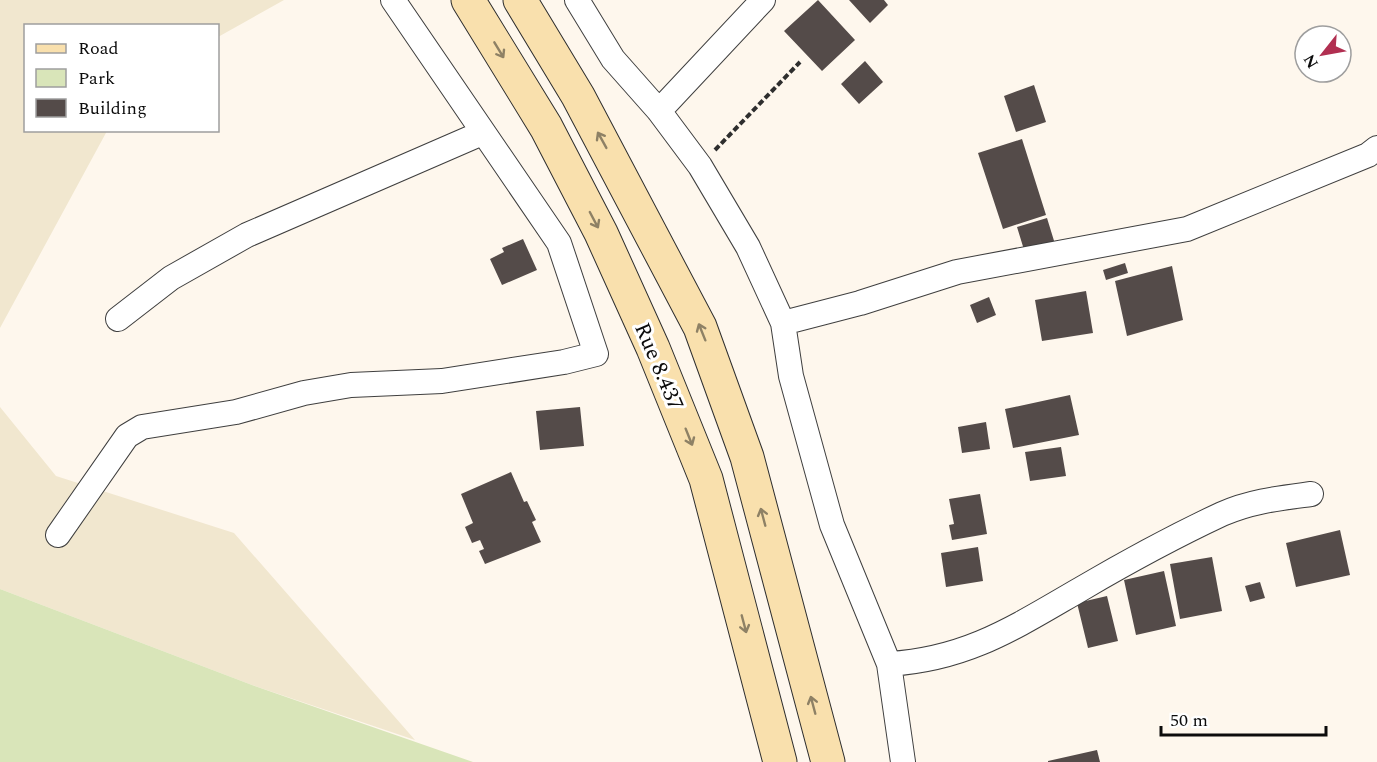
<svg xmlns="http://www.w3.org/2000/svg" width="1377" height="762" viewBox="0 0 1377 762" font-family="Spectral,serif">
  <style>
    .farmland { fill: #f1e7cf }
    .green { fill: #d9e5b9 }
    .building { fill: #544b49 }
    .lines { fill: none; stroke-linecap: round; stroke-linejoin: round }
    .street-casing { stroke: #3f3f3f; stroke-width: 26 }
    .secondary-casing { stroke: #2e2e2e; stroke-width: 35 }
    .path { stroke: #2e2e2e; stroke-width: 4; stroke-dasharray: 6 3; stroke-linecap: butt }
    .street { stroke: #fff; stroke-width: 24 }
    .secondary { stroke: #f9e0ad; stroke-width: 33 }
    .oneway { stroke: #8e8165 }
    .labels { text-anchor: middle; stroke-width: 6; stroke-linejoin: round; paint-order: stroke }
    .street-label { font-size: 22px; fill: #0c0c0c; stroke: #fff }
  </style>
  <rect width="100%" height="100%" fill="#fef7ed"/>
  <path class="farmland" d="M0 0H284L218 37V26H26V130L107 131 0 328Z
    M0 407 56 476 234 533 415 740 252 685 0 589Z"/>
  <path class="green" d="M0 589 252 685 473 762H0Z"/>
  <path class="building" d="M818 0 855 40 822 71 784 31Z
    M849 0H884L888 5 870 23Z
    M865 61 883 82 859 104 841 84Z
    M1034 85 1046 122 1016 132 1004 96Z
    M1022 139 1046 215 1003 229 978 153Z
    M1047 218 1055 244 1025 253 1017 227Z
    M523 239 537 270 502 285 490 259 504 252 502 248Z
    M1125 263 1128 273 1106 280 1103 270Z
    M1172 266 1183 320 1127 336 1115 281Z
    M1086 291 1093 333 1042 341 1035 300Z
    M989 297 996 315 977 323 970 305Z
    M1070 395 1079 435 1013 448 1005 409Z
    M580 407 584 446 540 450 536 411Z
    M986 422 990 449 962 453 958 427Z
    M1061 447 1066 476 1030 481 1025 452Z
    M511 472 524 502 527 501 536 520 532 522 541 542 485 564 479 551 484 549 480 540 472 543 465 527 473 523 461 494Z
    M980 494 987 534 952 540 949 525 954 524 949 499Z
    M1340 530 1350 575 1296 587 1286 543Z
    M978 547 983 581 946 587 941 553Z
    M1212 557 1222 611 1180 619 1170 564Z
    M1164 571 1176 626 1136 635 1124 580Z
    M1260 582 1265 598 1250 602 1245 586Z
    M1107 596 1118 641 1088 648 1077 603Z
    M1097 750 1100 762H1048V761Z"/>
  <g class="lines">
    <defs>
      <path id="street" d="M577 0 613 59 659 111 700 166 748 247 783 323 791 376 832 525 889 664 903 762
        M659 111 763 0
        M118 319 171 278 247 235 482 133
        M783 323 860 303 957 272 1187 229 1368 155 1377 148
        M58 535 127 436 142 427 236 412 304 393 351 385 442 381 564 362 596 354 559 243 393 0
        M889 664C968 659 1015 627 1081 589 1127 562 1175 536 1222 514 1251 501 1281 498 1311 494"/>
      <path id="secondary" d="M468 0 546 127 601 233 653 348 706 479 780 762
        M520 0 578 96 700 327 747 457 828 762"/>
    </defs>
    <use href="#street" class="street-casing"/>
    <use href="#secondary" class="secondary-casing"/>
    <path class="path" d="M715 150 800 62"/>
    <use href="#street" class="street"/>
    <use href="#secondary" class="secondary"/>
  </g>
  <defs><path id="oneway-shaft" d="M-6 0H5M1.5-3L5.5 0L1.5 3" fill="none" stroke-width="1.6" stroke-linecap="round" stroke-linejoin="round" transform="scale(1.5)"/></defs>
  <g class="oneway">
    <use href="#oneway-shaft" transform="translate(499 50) rotate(59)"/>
    <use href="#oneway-shaft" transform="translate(602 140) rotate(-119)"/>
    <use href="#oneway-shaft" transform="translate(594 220) rotate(62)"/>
    <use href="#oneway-shaft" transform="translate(702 332) rotate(-112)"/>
    <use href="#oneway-shaft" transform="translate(689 437) rotate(68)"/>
    <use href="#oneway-shaft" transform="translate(763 517) rotate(-105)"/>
    <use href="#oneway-shaft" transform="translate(744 624) rotate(75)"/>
    <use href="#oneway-shaft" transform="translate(813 705) rotate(-105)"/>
  </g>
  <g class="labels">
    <g class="street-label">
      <text transform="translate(660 366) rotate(67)" y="8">Rue 8.437</text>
    </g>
  </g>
  <rect x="24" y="24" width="195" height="108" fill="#ffffff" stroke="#9e9e9e" stroke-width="1.5"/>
  <rect x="36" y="44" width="30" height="9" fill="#f9e0ad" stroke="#9e9e9e" stroke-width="1.5"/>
  <text x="78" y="54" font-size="18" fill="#0c0c0c">Road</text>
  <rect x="36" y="69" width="30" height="18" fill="#d9e5b9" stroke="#9e9e9e" stroke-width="1.5"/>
  <text x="78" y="84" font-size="18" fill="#0c0c0c">Park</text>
  <rect x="36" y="99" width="30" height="18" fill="#544b49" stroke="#9e9e9e" stroke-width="1.5"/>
  <text x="78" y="114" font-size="18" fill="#0c0c0c">Building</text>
  <g transform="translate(1323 54) rotate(239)"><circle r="28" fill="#ffffff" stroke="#9e9e9e" stroke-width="1.5"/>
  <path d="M0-4.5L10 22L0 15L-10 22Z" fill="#b12f51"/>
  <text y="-9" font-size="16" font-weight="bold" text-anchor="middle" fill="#0c0c0c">N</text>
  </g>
  <path d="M1161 726v9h165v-9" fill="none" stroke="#0c0c0c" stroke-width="3"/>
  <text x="1170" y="726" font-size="18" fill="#0c0c0c" stroke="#ffffff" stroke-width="4.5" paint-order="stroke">50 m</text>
</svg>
